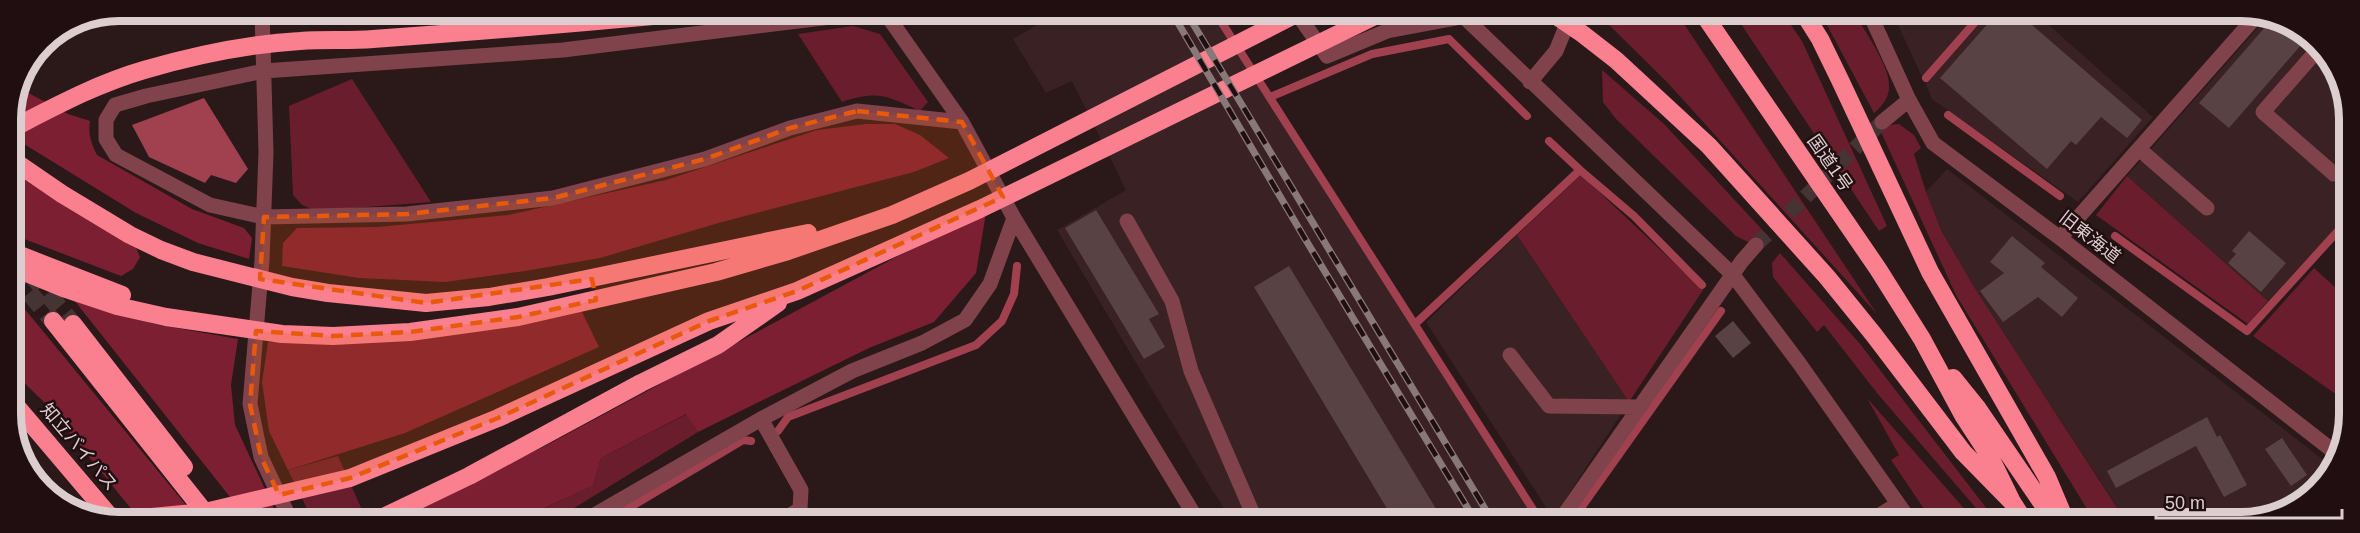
<svg xmlns="http://www.w3.org/2000/svg" width="2360" height="533" viewBox="0 0 2360 533" font-family="Helvetica,'Noto Sans JP',sans-serif">
  <style>
    .built { fill: #3a2123 }
    .green { fill: #6a1e2d }
    .forest { fill: #7c1f32 }
    .water { fill: #a14150 }
    .lines { fill: none; stroke-linecap: round; stroke-linejoin: round }
    .stream { stroke: #a14150; stroke-width: 8 }
    .building { fill: #594244 }
    .minor-tunnel { stroke: #463334; stroke-width: 15; stroke-dasharray: 15 8; stroke-linecap: butt }
    .highway-tunnel { stroke: #463334; stroke-width: 18; stroke-dasharray: 18 9; stroke-linecap: butt }
    .minor { stroke: #81434b; stroke-width: 15 }
    .highway { stroke: #fa808f; stroke-width: 18 }
    .rail-casing { stroke: #887878; stroke-width: 7 }
    .rail { stroke: #210e11; stroke-width: 4.5; stroke-dasharray: 14; stroke-linecap: butt }
    .marked { fill: #e8590c; fill-opacity: 0.2; stroke: #e8590c; stroke-width: 4.5; stroke-dasharray: 12 8; stroke-linejoin: round }
    .labels { text-anchor: middle; stroke-width: 5; stroke-linejoin: round; paint-order: stroke }
    .street-label { font-size: 18px; fill: #dccece; stroke: #210e11 }
    .rim { fill: none; stroke: #dccece; stroke-width: 8 }
  </style>
  <rect width="100%" height="100%" fill="#2b1819"/>
  <path class="built" d="M1055 11 1213 12 1538 522 1233 521 1212 490 1057 230 1126 190 1072 81 1046 93 1013 39 1056 14Z
    M1892 12H1979L1922 77Z
    M1990 12H2034L2153 117 2078 202 1932 99 1926 84Z
    M2268 16 2317 42 2347 98V217L2268 301 2127 176Z
    M1947 169 2330 465 2312 496 2248 522H2121L2125 519 1976 290 1942 232 1926 192Z
    M1517 235 1629 402 1553 518 1426 322Z"/>
  <path class="green" d="M1603 12H1676L1877 314 1667 82 1602 18Z
    M1733 12H1782L1802 41 1887 226 1879 231Z
    M1820 12H1854C1864 31 1889 64 1889 85 1890 97 1882 106 1874 113Z
    M853 26 880 34 928 102 920 111C887 96 878 90 842 102L798 34Z
    M1602 70 1664 124 1768 236 1765 243 1748 242 1736 236 1616 119 1603 102Z
    M352 79 431 202 316 211 302 205 293 195 289 106Z
    M1899 124 1914 135 1921 148 1914 154 1926 192 1942 232 1976 290 2125 520 2121 522H2095L1956 295 1881 132 1889 125Z
    M1581 175 1703 290 1629 402 1517 235Z
    M2127 176 2268 301 2248 324 2096 215Z
    M1780 253 1860 344 1997 522H1988L1877 393 1824 325 1817 332 1773 277 1772 263Z
    M2314 268 2347 298V402L2253 336Z
    M1867 398 1976 522H1933L1891 460 1899 455Z
    M687 414 698 432 553 521H515L593 486 601 458Z
    M338 456 367 521H313L288 470Z"/>
  <path class="forest" d="M21 89 68 114 90 121C88 134 91 143 97 155L192 209 244 228 252 238 249 259 198 243 136 213 11 136V112Z
    M866 124H895L920 135 949 158 914 172 722 222 600 258 525 271 445 282 359 278 282 266 283 243 297 228 377 227 508 215 666 180 817 130Z
    M11 169 135 245 140 257 133 269 121 276 19 237 11 229Z
    M986 213 976 273 934 322 869 348 698 432 686 414 601 458 593 486 515 521H390L547 445 898 256Z
    M12 294 33 319 199 521H141L47 405 12 371Z
    M74 300 154 324 238 339 231 385 235 425 280 521H249Z
    M581 310 599 347 405 433 288 470 269 431 262 382 268 342 362 343Z"/>
  <path class="water" d="M204 98 248 169 236 183 211 175 205 183 149 157 132 125Z"/>
  <g class="lines">
    <path class="stream" d="M1215 12 1541 522
      M1926 78 1984 12
      M1270 97 1372 54 1449 39 1527 116
      M1948 115 2060 196
      M1549 141 1580 170
      M2115 236 2247 331 2347 221
      M1415 324 1580 170 1634 216 1702 285
      M778 431 788 417 976 345 1002 321 1014 294 1017 266
      M607 521 743 440 751 441
      M1571 522 1721 311"/>
  </g>
  <path class="building" d="M1998 12H2017L2142 120 2127 138 2101 117 2076 145 2071 141 2047 169 1940 78Z
    M2273 18 2308 37 2229 128 2199 103Z
    M1096 210 1159 314 1149 319 1165 347 1144 359 1065 228Z
    M2249 231 2286 263 2261 292 2228 263 2236 254 2232 251Z
    M2012 236 2045 263 2041 267 2078 298 2062 317 2038 297 2003 322 1980 291 2004 273 1990 262Z
    M1289 266 1444 522H1395L1254 287Z
    M1733 321 1751 343 1733 358 1715 336Z
    M2207 417 2217 437 2220 435 2247 485 2224 497 2196 446 2116 488 2107 471Z
    M2282 438 2307 475 2291 486 2265 449Z"/>
  <g class="lines">
    <path class="minor-tunnel" d="M1756 245 1882 122"/>
    <path class="highway-tunnel" d="M12 272 53 321
      M30 273 73 324"/>
    <path class="minor" d="M262 11 266 153 262 260 250 404 261 457 291 521
      M880 11 563 50 264 71 146 96 115 105 106 120V139L116 155 210 205 264 217 407 214 553 198 705 159 790 128 857 111 962 122
      M884 11 962 122 1014 218 1198 521
      M1296 12 1327 56 1387 31 1462 17
      M1459 12 1733 275 1799 363 1911 522
      M1869 12 1909 100 1933 143 2060 238 2337 454
      M2320 47 2263 112 2334 174
      M1530 82 1556 51 1572 12
      M1882 122 1909 100
      M2139 149 2207 208
      M1127 221 1172 301 1191 371 1256 521
      M2060 238 2259 13
      M1510 355 1549 406 1640 407
      M761 419 801 490 800 509 781 521
      M584 521 761 419 852 371 922 343 965 320 990 284 1014 218
      M1559 522 1742 261 1756 245
      M1868 522 1898 504"/>
    <path class="highway" d="M1546 12 1555 15 1580 32 1616 60 1709 146 1827 277 1874 335 1963 452 2012 502
      M1702 12 1878 269 1922 339 1963 415 1989 455 2012 502 2025 522
      M1803 12 1820 39 1840 80 1930 272 2047 477 2066 522
      M11 129C54 107 96 84 144 70 192 56 250 44 300 41 324 39 349 41 373 39 470 32 567 24 664 15L673 11
      M11 159 62 194 130 235 161 250 193 262 292 287 328 293 426 303 489 297 548 287 808 233
      M12 252 122 295
      M12 267 63 288 117 306 166 317 282 334 333 336 410 332 518 317 716 272 788 251 892 215 969 181 1300 12
      M53 321 210 519
      M73 324 184 467
      M1953 378 1978 409 2055 522
      M12 401 113 520
      M119 520 205 512 350 478 498 418 709 321 797 291 980 209 1377 15 1387 12
      M375 521 469 476 641 383 718 345 778 303"/>
    <defs>
      <path id="rail" d="M1171 11 1304 237 1476 522
        M1186 12 1493 522"/>
    </defs>
    <use href="#rail" class="rail-casing"/>
    <use href="#rail" class="rail"/>
  </g>
  <path class="marked" d="M857 111 962 122 1003 197 797 291 709 321 498 418 350 478 279 495 261 457 250 404 256 331 333 336 410 332 518 317 596 300 592 279 426 303 260 279 264 217 407 214 553 198 705 159 790 128Z"/>
  <g class="labels">
    <g class="street-label">
      <text transform="translate(1830 163) rotate(55)" y="6">国道1号</text>
      <text transform="translate(2090 237) rotate(38)" y="6">旧東海道</text>
      <text transform="translate(79 447) rotate(50)" y="6">知立バイパス</text>
    </g>
  </g>
  <path d="M0 0H2360V533H0ZM119 21H2241A98 98 0 0 1 2339 119V414A98 98 0 0 1 2241 512H119A98 98 0 0 1 21 414V119A98 98 0 0 1 119 21Z" fill="#210e11" fill-rule="evenodd"/>
  <path class="rim" d="M119 21H2241A98 98 0 0 1 2339 119V414A98 98 0 0 1 2241 512H119A98 98 0 0 1 21 414V119A98 98 0 0 1 119 21Z"/>
  <path d="M2156 509v9h186v-9" fill="none" stroke="#dccece" stroke-width="3"/>
  <text x="2165" y="509" font-size="18" fill="#dccece" stroke="#210e11" stroke-width="4.5" paint-order="stroke">50 m</text>
</svg>
